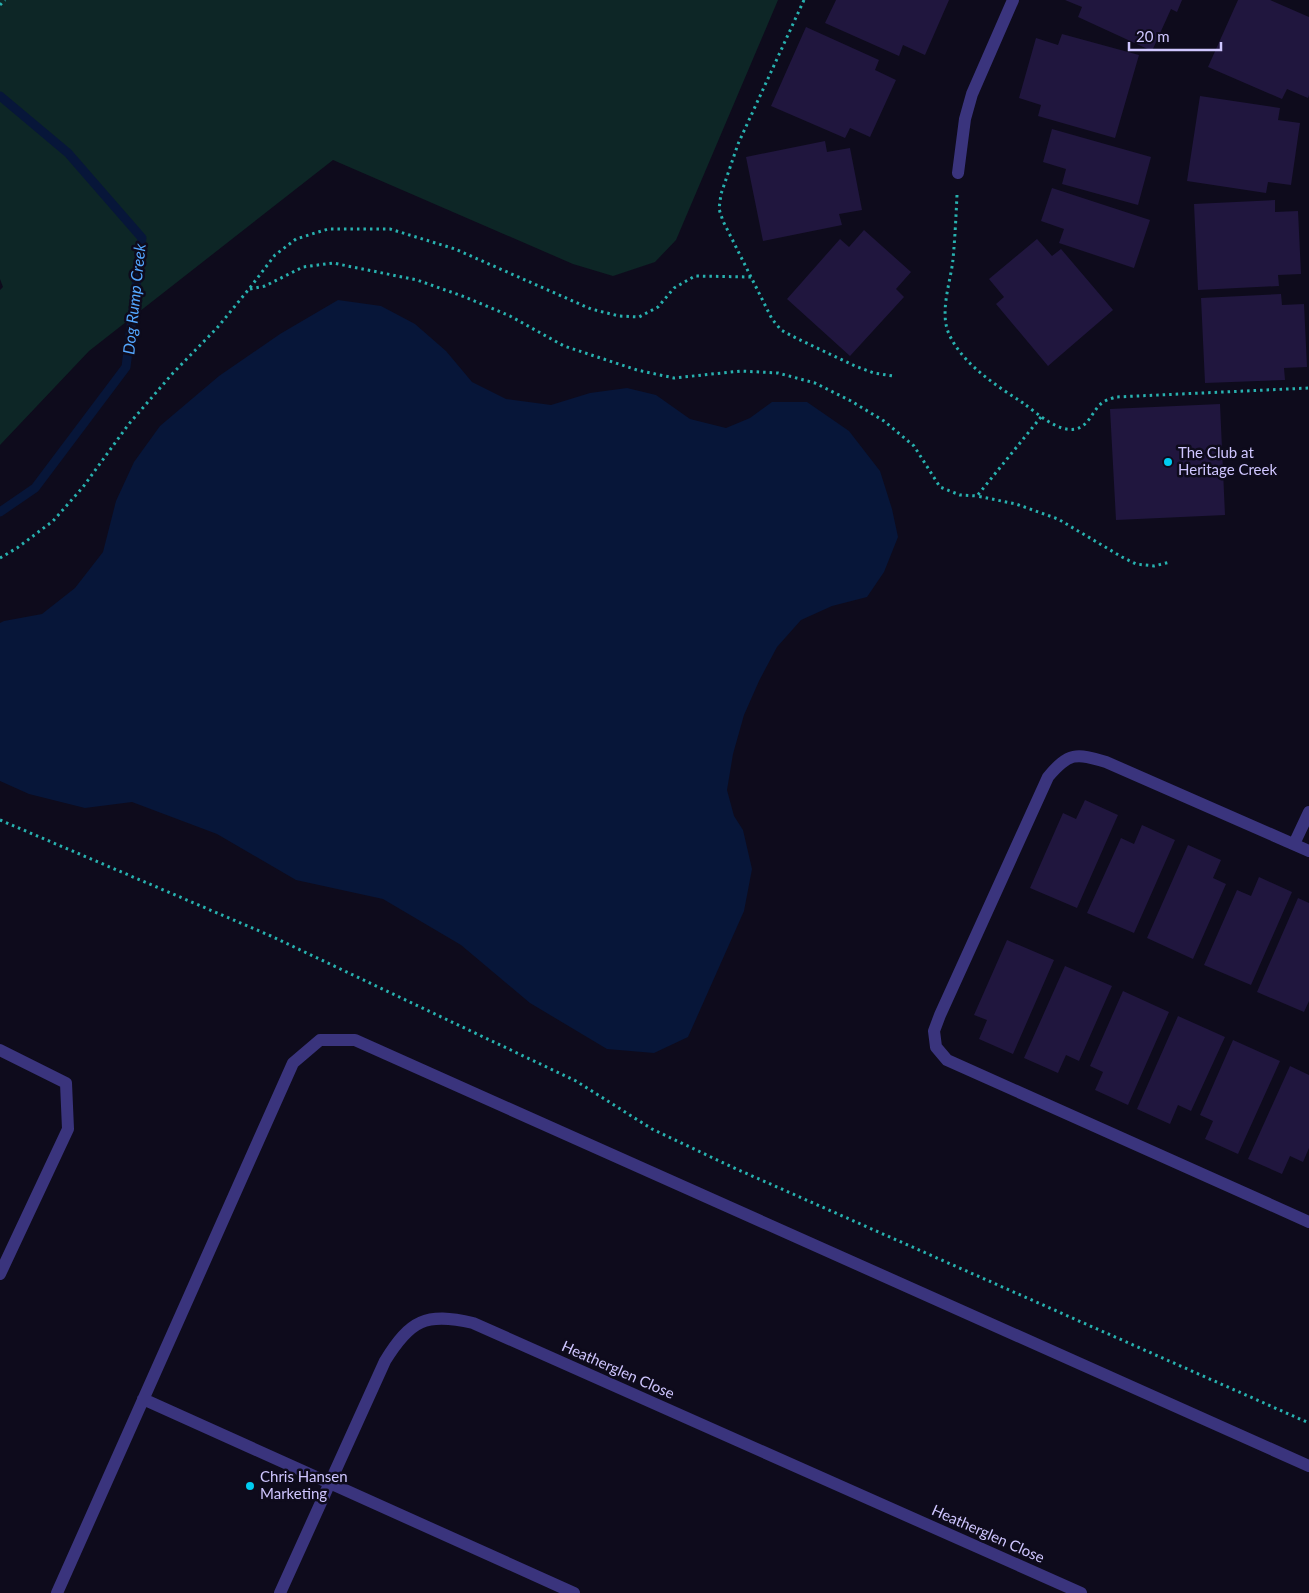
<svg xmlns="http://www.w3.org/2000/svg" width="1309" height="1593" viewBox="0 0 1309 1593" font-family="Lato,sans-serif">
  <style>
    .green { fill: #0d2626 }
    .water { fill: #071639 }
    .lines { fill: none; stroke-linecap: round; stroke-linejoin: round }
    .stream { stroke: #071639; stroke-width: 9 }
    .building { fill: #20163e }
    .path { stroke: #28b1af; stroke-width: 3; stroke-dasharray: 2.5 4; stroke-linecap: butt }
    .service { stroke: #3a347d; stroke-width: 12 }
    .minor { stroke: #3a347d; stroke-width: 12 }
    .poi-dot { fill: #00ccf1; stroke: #0e0b1c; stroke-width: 2 }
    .labels { text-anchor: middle; stroke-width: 5; stroke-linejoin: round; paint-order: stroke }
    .poi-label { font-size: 15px; fill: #cfc6ff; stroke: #0e0b1c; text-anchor: start }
    .street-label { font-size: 15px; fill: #cfc6ff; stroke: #0e0b1c }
    .water-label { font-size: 16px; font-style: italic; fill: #54a7ff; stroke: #0e0b1c }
  </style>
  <rect width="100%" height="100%" fill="#0e0b1c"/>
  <path class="green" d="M0 0H778L676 240 655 262 613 276 573 264 333 160 89 351 0 445V290L3 287 0 279Z"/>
  <path class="water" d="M338 300 381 306 415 324 446 351 472 382 506 399 551 405 590 393 627 388 656 395 690 419 726 428 750 418 772 402H807L849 431 880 471 892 509 898 537 884 572 867 597 832 606 801 620 777 647 759 681 744 715 733 754 727 790 734 816 743 830 752 869 744 911 688 1037 654 1053 607 1049 530 1003 461 945 383 899 296 880 217 834 132 802 85 808 29 794 0 781V623L4 621 42 614 75 588 103 552 116 501 134 462 160 426 219 376 280 334Z"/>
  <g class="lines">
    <path class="stream" d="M0 96 68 153 142 238 126 367 35 488 0 512"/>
  </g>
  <path class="building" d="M836 0H949L925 55 903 45 899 56 825 23Z
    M1065 0H1182L1177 12 1171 9 1152 51 1078 17 1082 7Z
    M1238 0H1270L1309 17V95L1308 98 1287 89 1282 99 1208 67Z
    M806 27 879 60 875 70 896 80 870 137 850 128 845 138 771 106Z
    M1062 34 1139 55 1115 138 1038 116 1041 105 1019 98 1036 38 1058 45Z
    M1200 96 1280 108 1278 120 1300 123 1291 185 1268 182 1266 193 1187 181Z
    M1052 129 1151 157 1138 205 1062 184 1066 169 1043 162Z
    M825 141 827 152 850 148 862 210 839 214 842 225 763 241 746 157Z
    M1052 188 1150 220 1134 268 1059 243 1064 229 1041 221Z
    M1275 200V212L1298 211 1301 274 1278 275 1279 286 1198 290 1194 204Z
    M864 230 911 272 896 289 904 297 850 356 787 299 840 239 849 247Z
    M1037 239 1052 256 1061 249 1113 310 1048 366 996 304 1004 297 989 279Z
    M1281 294 1282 305 1304 304 1307 367 1284 368 1285 380 1205 383 1201 298Z
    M1220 404 1225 515 1116 520 1110 409Z
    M1085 800 1118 815 1077 908 1030 888 1063 813 1076 819Z
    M1142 825 1175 840 1134 933 1087 913 1121 838 1134 844Z
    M1188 845 1221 860 1213 878 1226 884 1193 959 1147 938Z
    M1259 877 1292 892 1251 985 1204 965 1237 890 1251 896Z
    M1298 898 1309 903V1001L1304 1012 1257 992Z
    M1007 940 1054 960 1013 1054 979 1039 987 1020 974 1015Z
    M1065 966 1112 986 1079 1061 1066 1055 1058 1073 1024 1058Z
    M1123 991 1169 1012 1128 1105 1095 1090 1103 1072 1090 1066Z
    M1178 1016 1225 1037 1191 1111 1178 1105 1170 1124 1137 1109Z
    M1233 1040 1280 1061 1238 1154 1205 1139 1213 1121 1200 1115Z
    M1290 1066 1309 1075V1148L1303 1162 1290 1156 1282 1174 1248 1159Z"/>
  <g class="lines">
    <path class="path" d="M804 0 738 144 721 194 719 209 723 221 772 319 781 330 796 338 855 366 874 373 893 376
      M0 5 5 0
      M957 195C956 216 955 238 953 259 951 281 939 312 949 334 963 365 996 385 1023 403 1037 413 1058 433 1076 429 1091 425 1093 407 1105 401 1109 399 1113 398 1116 397L1309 388
      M250 289 265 286 303 267 333 263 417 280 465 297 510 316 564 346 637 370 674 378 741 371 778 373 815 383 851 401 884 421 914 446 940 487 960 495 977 496
      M1041 417 977 496 1016 504 1058 519 1122 557 1136 564 1154 566 1170 562
      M0 558 17 548 53 521 83 487 128 425 173 373 217 328 249 289 275 255 296 239 328 229H390L455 249 591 309 619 316 639 317 658 307 674 288 695 276 751 277
      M0 820 271 936 576 1081 652 1129 732 1167 1309 1423"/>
    <path class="service" d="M143 1399 574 1593
      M57 1593 293 1063 320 1040H355L1309 1466"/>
    <path class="minor" d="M958 173 965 119 972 94 1013 0
      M1294 844 1309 812
      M1309 851 1106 762C1076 753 1069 752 1048 777L940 1015 934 1031 936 1047 947 1060 1309 1222
      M0 1050 66 1083 68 1129 0 1274
      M280 1593 385 1361C410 1320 426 1312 473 1323L1081 1593"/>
  </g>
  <g class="poi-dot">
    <circle cx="1168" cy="462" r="5"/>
    <circle cx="250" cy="1486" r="5"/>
  </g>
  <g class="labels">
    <g class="poi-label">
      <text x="1178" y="458">The Club at<tspan x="1178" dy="17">Heritage Creek</tspan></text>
      <text x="260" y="1482">Chris Hansen<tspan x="260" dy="17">Marketing</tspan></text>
    </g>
    <g class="street-label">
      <text transform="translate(618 1370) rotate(24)" y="5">Heatherglen Close</text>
      <text transform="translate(988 1534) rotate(24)" y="5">Heatherglen Close</text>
    </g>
    <g class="water-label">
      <text transform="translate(134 299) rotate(-84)" y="6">Dog Rump Creek</text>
    </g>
  </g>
  <path d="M1129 42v8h92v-8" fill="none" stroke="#cfc6ff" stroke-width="2.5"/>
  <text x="1136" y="42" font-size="15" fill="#cfc6ff" stroke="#0e0b1c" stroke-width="4" paint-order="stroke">20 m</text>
</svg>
